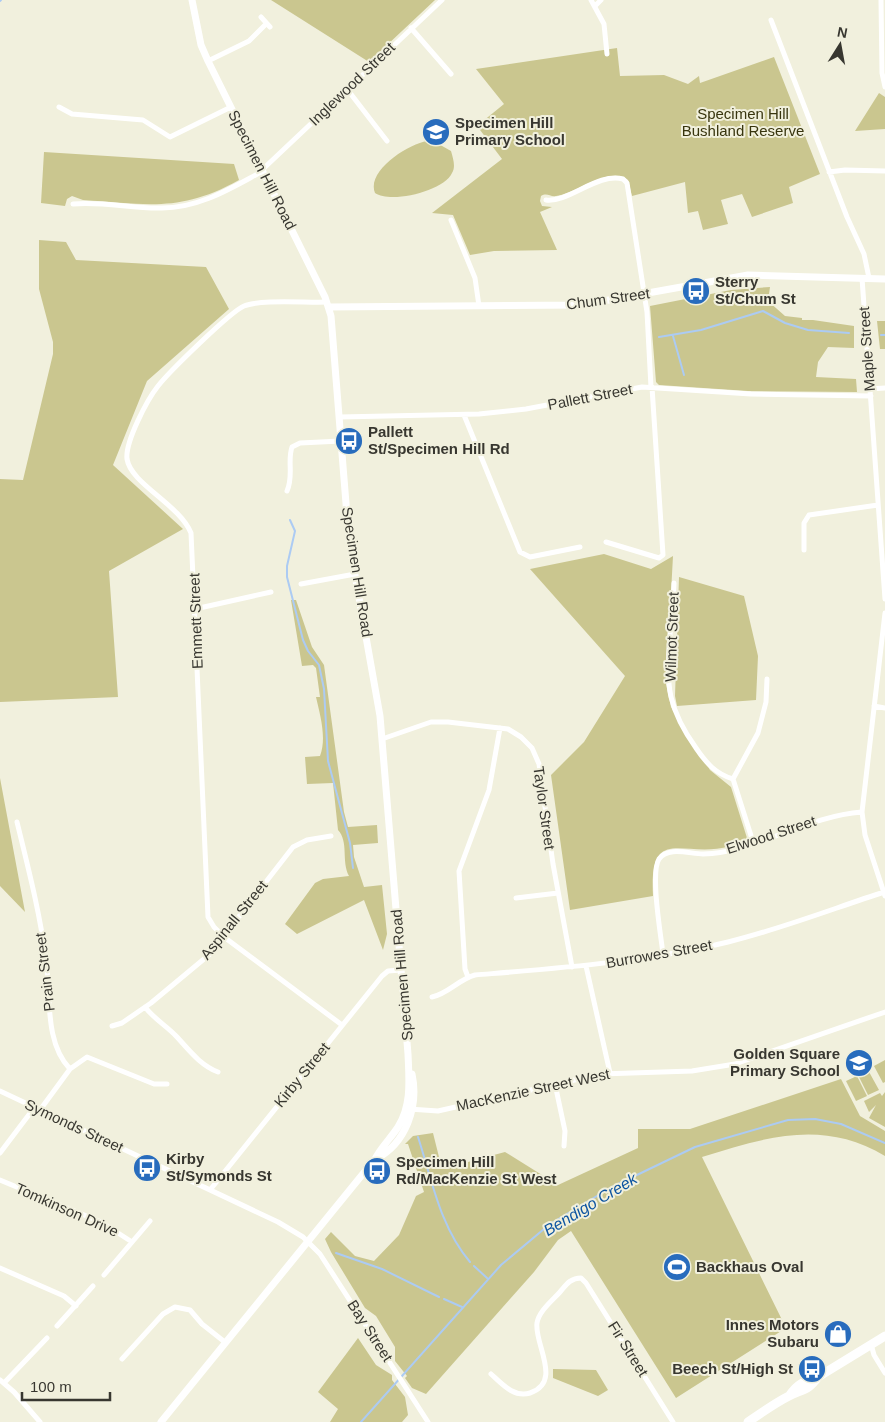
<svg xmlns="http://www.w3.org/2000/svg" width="885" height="1422" viewBox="0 0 885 1422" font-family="Arial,sans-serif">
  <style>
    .green { fill: #cac68f }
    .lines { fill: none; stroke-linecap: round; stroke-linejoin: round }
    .stream { stroke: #accbf3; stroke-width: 2 }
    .street { stroke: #fff; stroke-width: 5 }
    .secondary { stroke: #fff; stroke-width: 7 }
    .highway { stroke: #fff; stroke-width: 9 }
    .labels { text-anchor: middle; stroke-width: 4; stroke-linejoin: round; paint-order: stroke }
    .street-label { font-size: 15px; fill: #383730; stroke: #f1f0dd }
    .park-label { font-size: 15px; fill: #38350e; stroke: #f1f0dd }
    .poi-label { font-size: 15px; font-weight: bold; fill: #383730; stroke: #f1f0dd; text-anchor: start }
    .water-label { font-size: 16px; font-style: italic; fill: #0d54a1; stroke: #f1f0dd }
  </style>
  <rect width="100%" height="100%" fill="#f1f0dd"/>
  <path class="green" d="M271 0H435L369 62Z
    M617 48 620 76 664 75 688 84 699 76 700 83 774 57 820 174 789 187 793 203 752 217 742 194 721 200 728 224 703 230 698 211 688 213 685 182 632 196 628 180C610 165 575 194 556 196 550 197 547 192 541 196L540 201 542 206 552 207 540 212 557 250 494 251 470 255 453 215 432 213 502 159 477 126 504 104 476 69Z
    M879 93 885 97V129L855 131Z
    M427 141 435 142 451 151C453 158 456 167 452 173 444 191 391 204 375 193 366 171 408 144 427 141Z
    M44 152 234 164 239 180C180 213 147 204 83 200L72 196 67 199 65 206 41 203Z
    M39 240 66 242 76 260 206 267 229 309 147 381 113 465 183 529 109 571 118 697 0 702V479L23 480 53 354V342L39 289Z
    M770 287 768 301 785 316 802 318V320H813L854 326V348L828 347 818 362 816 377 856 379 857 392 748 391 659 385 656 382 650 306 731 290Z
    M877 321H885V349H880Z
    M604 554 651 569 673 556 666 684 671 707 710 770 731 787 747 838C743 843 737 844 730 846 684 860 649 822 653 896L570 910 551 775 584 742 625 676 530 569Z
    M679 577 744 596 758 656 756 700 677 706 675 696Z
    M291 600H296L312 647 324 665 344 812 348 827 377 825 378 843 353 845 354 857 364 887 382 885 387 934 383 950 364 900 297 934 285 924 315 883 323 879 349 876C341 861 349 842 338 830L333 783 307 784 305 757 320 756C327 738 320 715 316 697H320L316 668 313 665 302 666Z
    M0 778 25 912 0 886Z
    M885 1060V1082L883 1083 874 1066Z
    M868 1070 879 1090 868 1095 858 1075Z
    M857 1076 867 1096 856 1101 846 1081Z
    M841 1079 860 1116 885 1131V1156C823 1119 766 1137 702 1157L786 1328 676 1398 571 1231 558 1240 534 1272 426 1394 412 1388 405 1378 407 1376 395 1361V1347L376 1316 365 1308 331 1252 325 1239 331 1232 355 1256 374 1261 399 1235 416 1196 424 1192 408 1144H405L413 1136 433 1133 442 1169 505 1152 558 1185 638 1148V1129H690Z
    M885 1092V1127L869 1118 876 1105 869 1112 864 1101 880 1093 882 1096Z
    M358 1338 376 1365 392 1375V1380L405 1397 408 1415 402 1422H330L338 1409 318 1392Z
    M553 1369 596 1370 608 1390 598 1396 553 1378Z"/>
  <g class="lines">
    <path class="stream" d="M0 1 1 0
      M881 335H885
      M673 336 684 375
      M659 337 701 330 763 311 785 323 808 330 849 333
      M290 520 295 531 287 566V577L303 640 308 651 319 665 324 689 328 761 350 843 353 868
      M418 1137C432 1180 440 1227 470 1262
      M336 1253 382 1269 439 1297
      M474 1266 487 1278
      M444 1299 462 1307
      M361 1422 501 1265 550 1224 612 1187 695 1147 788 1120 815 1119 841 1124 885 1143"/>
    <path class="street" d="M591 0 604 24 607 54
      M881 0 882 73 885 87
      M595 6 601 0
      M261 17 270 27
      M771 20 847 217 864 254 869 278
      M411 28 451 74
      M208 61 249 41 266 24
      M347 89 387 141
      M59 107 72 114 143 120 170 137 231 107
      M263 169 442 0
      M829 172 845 170 885 171
      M546 200C568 203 598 172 623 179L627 183 647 312 651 387
      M73 204C103 201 133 209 162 208 200 208 231 188 263 171
      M451 220 475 278 479 306
      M862 278 885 599
      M327 302C307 303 261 299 244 306 230 312 169 372 158 386 147 400 125 442 127 459 131 484 179 504 191 533L208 917 214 927 224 937 342 1025
      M870 389 885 388
      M464 415 520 552 530 557 580 547
      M340 417 479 414 526 409 642 387 751 394 871 396
      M287 491C294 476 287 461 292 447L300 443 341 441
      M606 542 659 558 663 555 652 387
      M804 550V523L809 515 878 505
      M674 583C673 615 664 667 671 697 675 714 686 734 696 748 706 763 716 774 733 779
      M301 584 355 574
      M195 609 271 592
      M885 613 862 812 865 835 885 896
      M874 706 885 708
      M382 739 431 722H448L508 729 521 737 532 748 539 764 553 864 572 967
      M17 822C28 867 40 913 46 960 51 995 44 1042 70 1069
      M753 842 733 779 758 733 766 702 767 679
      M516 898 558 893
      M663 954C661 936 650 873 659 859 668 846 690 854 703 854 755 853 806 816 862 812
      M586 966 610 1073
      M468 977 465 969 459 871 489 790 500 728
      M432 997C448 994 459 979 475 975 560 968 645 962 728 942 781 929 832 909 884 892
      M145 1007C154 1019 167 1026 177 1037 189 1050 200 1065 218 1072
      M112 1026 122 1023 151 1003 210 954 293 847 307 840 331 836
      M555 1084 565 1131 564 1146
      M0 1091 278 1222 303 1237 320 1254 428 1422
      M409 1109 438 1111 601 1074 692 1071 735 1064 885 1012
      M40 1110 70 1069 87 1057 154 1084H167
      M0 1153 34 1108
      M0 1180 101 1222 132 1242
      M210 1190 382 976 388 971 401 970
      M0 1268 64 1296 76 1306
      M104 1275 150 1221
      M57 1326 93 1286
      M871 1344 874 1355 885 1373
      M122 1359 163 1314 175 1307 190 1310 202 1324 226 1343
      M491 1374C502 1384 514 1398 530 1393 563 1382 534 1344 537 1323 539 1311 552 1301 560 1292 566 1285 570 1278 581 1278L586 1283 673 1422
      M0 1380 14 1392 40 1422
      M4 1383 47 1338"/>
    <path class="secondary" d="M329 307 581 305 748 275 885 279
      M376 1159C406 1143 419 1107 412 1074
      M161 1422 375 1159C381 1147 391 1138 398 1127 412 1105 409 1079 408 1054L380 716 349 541 331 316 325 297 208 61 201 45 192 0"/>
    <path class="highway" d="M790 1395C797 1384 806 1380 818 1377L885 1336
      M748 1422C761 1413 775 1403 789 1396 803 1389 808 1391 818 1377"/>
  </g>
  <defs>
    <symbol id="school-disc" viewBox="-11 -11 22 22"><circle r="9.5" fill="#286cbd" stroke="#f1f0dd"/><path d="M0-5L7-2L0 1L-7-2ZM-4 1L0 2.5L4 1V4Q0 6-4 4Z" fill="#fff"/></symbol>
    <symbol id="bus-disc" viewBox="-11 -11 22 22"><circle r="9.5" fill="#286cbd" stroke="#f1f0dd"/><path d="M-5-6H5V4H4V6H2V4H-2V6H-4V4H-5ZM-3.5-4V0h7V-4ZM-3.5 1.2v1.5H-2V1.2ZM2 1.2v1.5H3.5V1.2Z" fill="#fff"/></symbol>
    <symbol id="stadium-disc" viewBox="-11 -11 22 22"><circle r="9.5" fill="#286cbd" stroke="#f1f0dd"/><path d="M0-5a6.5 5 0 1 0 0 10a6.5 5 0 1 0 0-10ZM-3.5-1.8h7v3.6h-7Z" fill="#fff"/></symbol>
    <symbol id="shop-disc" viewBox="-11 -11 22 22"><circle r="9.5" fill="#286cbd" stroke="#f1f0dd"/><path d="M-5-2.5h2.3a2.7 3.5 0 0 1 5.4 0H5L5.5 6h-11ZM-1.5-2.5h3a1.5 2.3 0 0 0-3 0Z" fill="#fff"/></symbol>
  </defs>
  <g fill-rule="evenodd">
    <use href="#school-disc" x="420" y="116" width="32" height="32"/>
    <use href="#bus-disc" x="680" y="275" width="32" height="32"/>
    <use href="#bus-disc" x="333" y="425" width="32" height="32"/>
    <use href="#school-disc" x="843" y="1047" width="32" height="32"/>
    <use href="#bus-disc" x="131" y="1152" width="32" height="32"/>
    <use href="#bus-disc" x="361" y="1155" width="32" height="32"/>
    <use href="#stadium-disc" x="661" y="1251" width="32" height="32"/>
    <use href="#shop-disc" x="822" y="1318" width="32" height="32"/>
    <use href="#bus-disc" x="796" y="1353" width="32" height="32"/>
  </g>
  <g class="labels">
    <g class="street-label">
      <text transform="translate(352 84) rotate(-44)" y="5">Inglewood Street</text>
      <text transform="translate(262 170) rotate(63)" y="5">Specimen Hill Road</text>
      <text transform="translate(608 299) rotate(-8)" y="5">Chum Street</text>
      <text transform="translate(867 349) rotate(-94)" y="5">Maple Street</text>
      <text transform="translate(590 397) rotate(-11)" y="5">Pallett Street</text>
      <text transform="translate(357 572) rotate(81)" y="5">Specimen Hill Road</text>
      <text transform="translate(196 621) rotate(-92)" y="5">Emmett Street</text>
      <text transform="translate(672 637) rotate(-88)" y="5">Wilmot Street</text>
      <text transform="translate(544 808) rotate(82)" y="5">Taylor Street</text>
      <text transform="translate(771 835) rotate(-18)" y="5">Elwood Street</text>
      <text transform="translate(234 920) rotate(-51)" y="5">Aspinall Street</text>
      <text transform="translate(659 954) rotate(-10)" y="5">Burrowes Street</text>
      <text transform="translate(45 972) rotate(-97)" y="5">Prain Street</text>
      <text transform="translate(402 975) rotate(-95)" y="5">Specimen Hill Road</text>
      <text transform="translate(302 1075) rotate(-51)" y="5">Kirby Street</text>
      <text transform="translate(533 1090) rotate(-12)" y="5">MacKenzie Street West</text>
      <text transform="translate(74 1126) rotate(25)" y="5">Symonds Street</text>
      <text transform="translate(67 1210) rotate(24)" y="5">Tomkinson Drive</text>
      <text transform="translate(370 1331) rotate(57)" y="5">Bay Street</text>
      <text transform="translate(628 1349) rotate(58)" y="5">Fir Street</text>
    </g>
    <g class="park-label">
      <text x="743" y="119">Specimen Hill<tspan x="743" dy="17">Bushland Reserve</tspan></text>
    </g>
    <g class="poi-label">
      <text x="455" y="128">Specimen Hill<tspan x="455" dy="17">Primary School</tspan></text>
      <text x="715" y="287">Sterry<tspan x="715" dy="17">St/Chum St</tspan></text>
      <text x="368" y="437">Pallett<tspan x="368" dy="17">St/Specimen Hill Rd</tspan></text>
      <text x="840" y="1059" text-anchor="end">Golden Square<tspan x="840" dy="17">Primary School</tspan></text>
      <text x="166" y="1164">Kirby<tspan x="166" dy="17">St/Symonds St</tspan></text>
      <text x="396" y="1167">Specimen Hill<tspan x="396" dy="17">Rd/MacKenzie St West</tspan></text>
      <text x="696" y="1272">Backhaus Oval</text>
      <text x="819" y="1330" text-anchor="end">Innes Motors<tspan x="819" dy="17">Subaru</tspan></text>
      <text x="793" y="1374" text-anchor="end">Beech St/High St</text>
    </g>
    <g class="water-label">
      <text transform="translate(590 1204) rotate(-31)" y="6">Bendigo Creek</text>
    </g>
  </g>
  <g transform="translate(840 45) rotate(11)" stroke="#f1f0dd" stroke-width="4" paint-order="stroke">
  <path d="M0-4L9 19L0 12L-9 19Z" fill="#383730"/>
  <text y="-8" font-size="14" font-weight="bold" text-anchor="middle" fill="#383730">N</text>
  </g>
  <path d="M22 1392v8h88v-8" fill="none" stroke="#383730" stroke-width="2.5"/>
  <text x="30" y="1392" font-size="15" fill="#383730" stroke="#f1f0dd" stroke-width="4" paint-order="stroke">100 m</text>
</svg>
